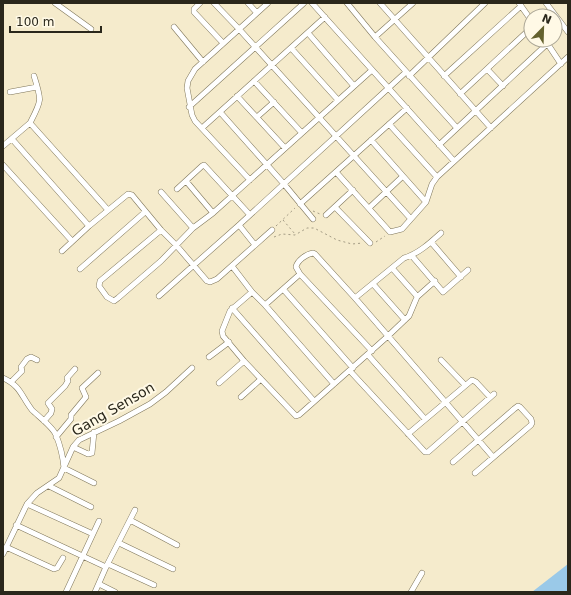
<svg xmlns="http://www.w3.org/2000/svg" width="571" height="595" viewBox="0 0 571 595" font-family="'DejaVu Sans',sans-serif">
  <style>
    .water { fill: #9ac9e8 }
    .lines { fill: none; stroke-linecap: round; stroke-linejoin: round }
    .minor-casing { stroke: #7f765a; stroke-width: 6 }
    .path { stroke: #a39b84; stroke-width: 1; stroke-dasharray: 2 3; stroke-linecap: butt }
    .minor { stroke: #fff; stroke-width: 5 }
    .labels { text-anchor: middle; stroke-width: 4; stroke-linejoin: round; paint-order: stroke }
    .street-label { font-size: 14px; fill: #2a271b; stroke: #fff9e6 }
  </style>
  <rect width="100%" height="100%" fill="#f5ebcc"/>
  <path class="water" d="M568 564V592H532Z"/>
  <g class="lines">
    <defs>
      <path id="minor" d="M55 3 91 29
        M200 3 194 9V12L223 43
        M214 3 239 29 411 219
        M248 3 257 13
        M312 3 454 161
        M347 3 375 37 457 128
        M380 3 491 128
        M519 3 531 20
        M546 3 568 32
        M544 16 551 10
        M174 27 203 62
        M308 33 354 86
        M375 37 413 3
        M545 40 561 64
        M291 48 338 100
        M487 69 503 86
        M34 76C42 101 42 100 30 123L108 210
        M409 76 485 3
        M444 76 521 6
        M254 81 302 133
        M10 92 37 87
        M460 94 531 28
        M237 96 285 148
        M189 107 304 3
        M220 112 284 184 313 219
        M257 117 274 102
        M389 124 437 177
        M202 128 325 17
        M12 139 89 226
        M371 140 426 202
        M439 145 547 44
        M3 146 30 123
        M3 165 72 241
        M336 172 390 232 402 229 426 202 432 184 437 177 568 57
        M250 180 195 121 192 115 187 88 188 81 195 69 268 3
        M186 181 213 213
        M177 189 202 166 204 165 250 215
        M161 192 193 228
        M300 204 407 108
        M335 207 370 243
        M369 208 403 176
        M326 215 353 190
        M239 225 255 245
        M161 230 100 281 99 286 107 297 114 301 118 298 161 261 193 228 213 213 372 70
        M431 242 461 277
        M62 251 89 226 128 194 132 195 161 230 176 245 207 281 210 282 217 279 272 230
        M412 256 443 292 468 270
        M232 266 252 292 265 305 334 384 388 336 355 298 404 258C418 254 430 243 441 233
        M392 268 416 295 417 297 409 316 388 336 493 457
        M80 269 145 212
        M300 274 296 267C297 261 306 254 313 253L315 254 355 298
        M373 284 405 320
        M283 289 353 368
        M252 292 230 311 222 331 223 336 244 361 296 416 299 415 334 384
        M159 296 239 225 406 72
        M417 297 435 281
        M265 305 300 274 372 351
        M232 308 314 401
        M368 355 425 419
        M209 357 229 342
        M441 360 465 385
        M350 371 425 452H428L494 394
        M3 378C21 386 21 396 32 410 38 416 53 427 56 435 60 445 63 457 64 468L94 483
        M11 382 22 371 21 367 27 359 31 357 37 360
        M219 383 244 361
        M241 397 261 379
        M44 421 51 413 52 409 48 403 65 386 68 381 67 378 75 369
        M408 434 472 380 476 382 490 397
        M56 437 71 419V415L86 397 82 388 98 373
        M73 447 88 454 92 453 94 432
        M453 462 514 409 518 406 520 407 531 419 532 423 531 425 475 473
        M49 486 91 507
        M27 504 93 534
        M130 520 177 545
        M16 525 106 567
        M119 543 173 569
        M6 547 54 569 57 568 63 558
        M3 554 27 504 37 493 59 478 73 447 79 440 119 421 150 404 166 392 192 368
        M108 564 154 585
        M99 584 115 592
        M66 592 99 521
        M95 592 106 567 135 510
        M411 592 422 573"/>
    </defs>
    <use href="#minor" class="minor-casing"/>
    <path class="path" d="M313 211 320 214
      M283 220 295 234
      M276 226 295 208
      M274 237 282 234 295 235 307 228H314L337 240 352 244 363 243
      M376 242 385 236"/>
    <use href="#minor" class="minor"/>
  </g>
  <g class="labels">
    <g class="street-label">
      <text transform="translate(113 409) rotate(-30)" y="5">Gang Senson</text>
    </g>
  </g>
  <rect width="571" height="595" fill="none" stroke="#2a271b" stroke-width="8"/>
  <g transform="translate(543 28) rotate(23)"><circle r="19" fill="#fff9e6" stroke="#aaa595"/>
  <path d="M0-3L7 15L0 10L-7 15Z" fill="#64612e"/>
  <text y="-6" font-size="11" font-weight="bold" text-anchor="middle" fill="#2a271b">N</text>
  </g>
  <path d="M10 26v6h91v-6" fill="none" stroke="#2a271b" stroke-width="2"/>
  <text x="16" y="26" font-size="12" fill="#2a271b" stroke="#fff9e6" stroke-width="3" paint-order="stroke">100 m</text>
</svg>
